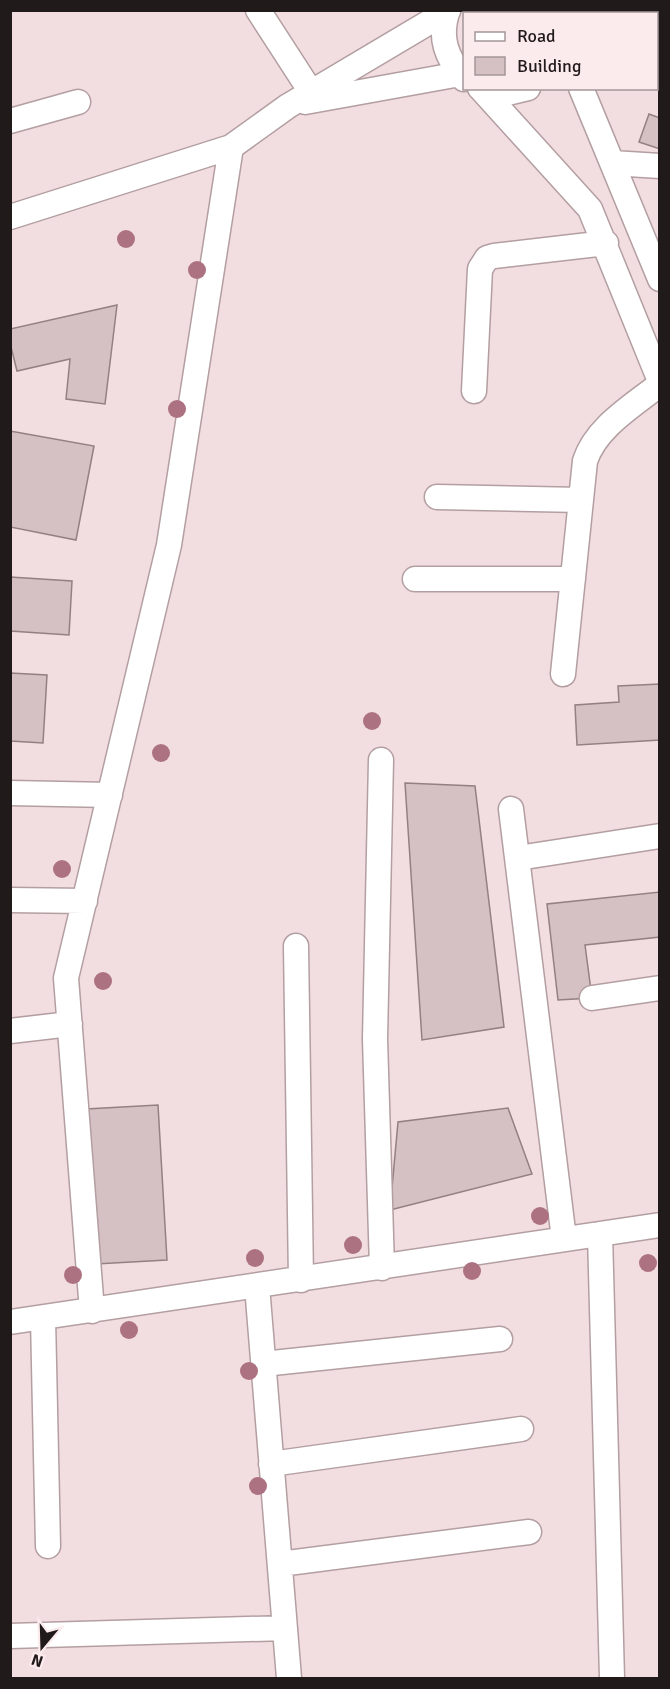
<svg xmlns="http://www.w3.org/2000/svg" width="670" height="1689" viewBox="0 0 670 1689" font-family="Signika,sans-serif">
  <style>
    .building { fill: #d5c0c3; stroke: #938083; stroke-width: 1.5 }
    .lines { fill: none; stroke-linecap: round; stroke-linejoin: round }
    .minor-casing { stroke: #b39fa2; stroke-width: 27 }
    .minor { stroke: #fff; stroke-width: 24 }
    .tree { fill: #ad7282 }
  </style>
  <rect width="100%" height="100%" fill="#f2dde0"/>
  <path class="building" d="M649 114 660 118V149L639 142Z
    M117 305 105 404 66 399 70 359 17 371 10 343V329Z
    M10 431 94 446 76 540 10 527Z
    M10 577 72 581 69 635 10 631Z
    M10 673 47 675 43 743 10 741Z
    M660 684V740L577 745 575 705 619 702 618 686Z
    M405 783 475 786 504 1027 422 1040Z
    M660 892V937L585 945 592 998 558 1000 547 904Z
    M158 1105 167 1260 96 1264 86 1109Z
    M508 1108 532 1174 390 1210 398 1122Z"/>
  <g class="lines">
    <defs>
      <path id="minor" d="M258 10 311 92
        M448 10C438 38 447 58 464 79
        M561 10 562 14
        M480 88 503 94 528 88
        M581 88 660 279
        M482 90 590 209 660 381
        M305 102 460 74
        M10 121 78 102
        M612 163 660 166
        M10 217 231 147 288 106 448 11
        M474 391 480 269 487 258 494 256 606 243
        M437 497 581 500
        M415 579H573
        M563 674 585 461C596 427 633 406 660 384
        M381 760 375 1039 382 1268
        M10 793 110 795
        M511 809 564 1239
        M518 858 660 836
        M10 900 85 901
        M296 946 301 1280
        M592 998 660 988
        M10 1031 70 1024
        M600 1234 612 1678
        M257 1286 289 1678
        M92 1311 66 978 169 545 231 147
        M43 1318 48 1546
        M10 1322 660 1225
        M263 1364 500 1339
        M271 1464 521 1429
        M280 1564 529 1532
        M10 1636 285 1628"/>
    </defs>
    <use href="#minor" class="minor-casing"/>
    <use href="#minor" class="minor"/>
  </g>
  <g class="tree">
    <circle cx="126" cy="239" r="9"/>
    <circle cx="197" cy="270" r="9"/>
    <circle cx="177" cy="409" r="9"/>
    <circle cx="372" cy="721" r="9"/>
    <circle cx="161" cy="753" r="9"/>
    <circle cx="62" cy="869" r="9"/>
    <circle cx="103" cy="981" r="9"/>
    <circle cx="540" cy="1216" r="9"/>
    <circle cx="353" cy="1245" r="9"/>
    <circle cx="255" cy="1258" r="9"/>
    <circle cx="648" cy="1263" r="9"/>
    <circle cx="472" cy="1271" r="9"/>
    <circle cx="73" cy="1275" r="9"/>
    <circle cx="129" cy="1330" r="9"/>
    <circle cx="249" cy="1371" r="9"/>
    <circle cx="258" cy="1486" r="9"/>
  </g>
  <rect width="670" height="1689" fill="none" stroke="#211a1b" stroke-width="24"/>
  <rect x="463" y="12" width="195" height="78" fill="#fcebed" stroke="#a49799" stroke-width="1.5"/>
  <rect x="475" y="32" width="30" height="9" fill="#ffffff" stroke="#a49799" stroke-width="1.5"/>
  <text x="517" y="42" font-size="18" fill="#211a1b">Road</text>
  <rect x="475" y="57" width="30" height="18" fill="#d5c0c3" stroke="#a49799" stroke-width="1.5"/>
  <text x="517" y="72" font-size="18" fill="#211a1b">Building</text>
  <g transform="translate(42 1647) rotate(199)" stroke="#fcebed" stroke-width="4.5" paint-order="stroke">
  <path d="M0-4.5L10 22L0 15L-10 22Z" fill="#211a1b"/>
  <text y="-9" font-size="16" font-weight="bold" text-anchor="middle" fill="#211a1b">N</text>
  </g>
</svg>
